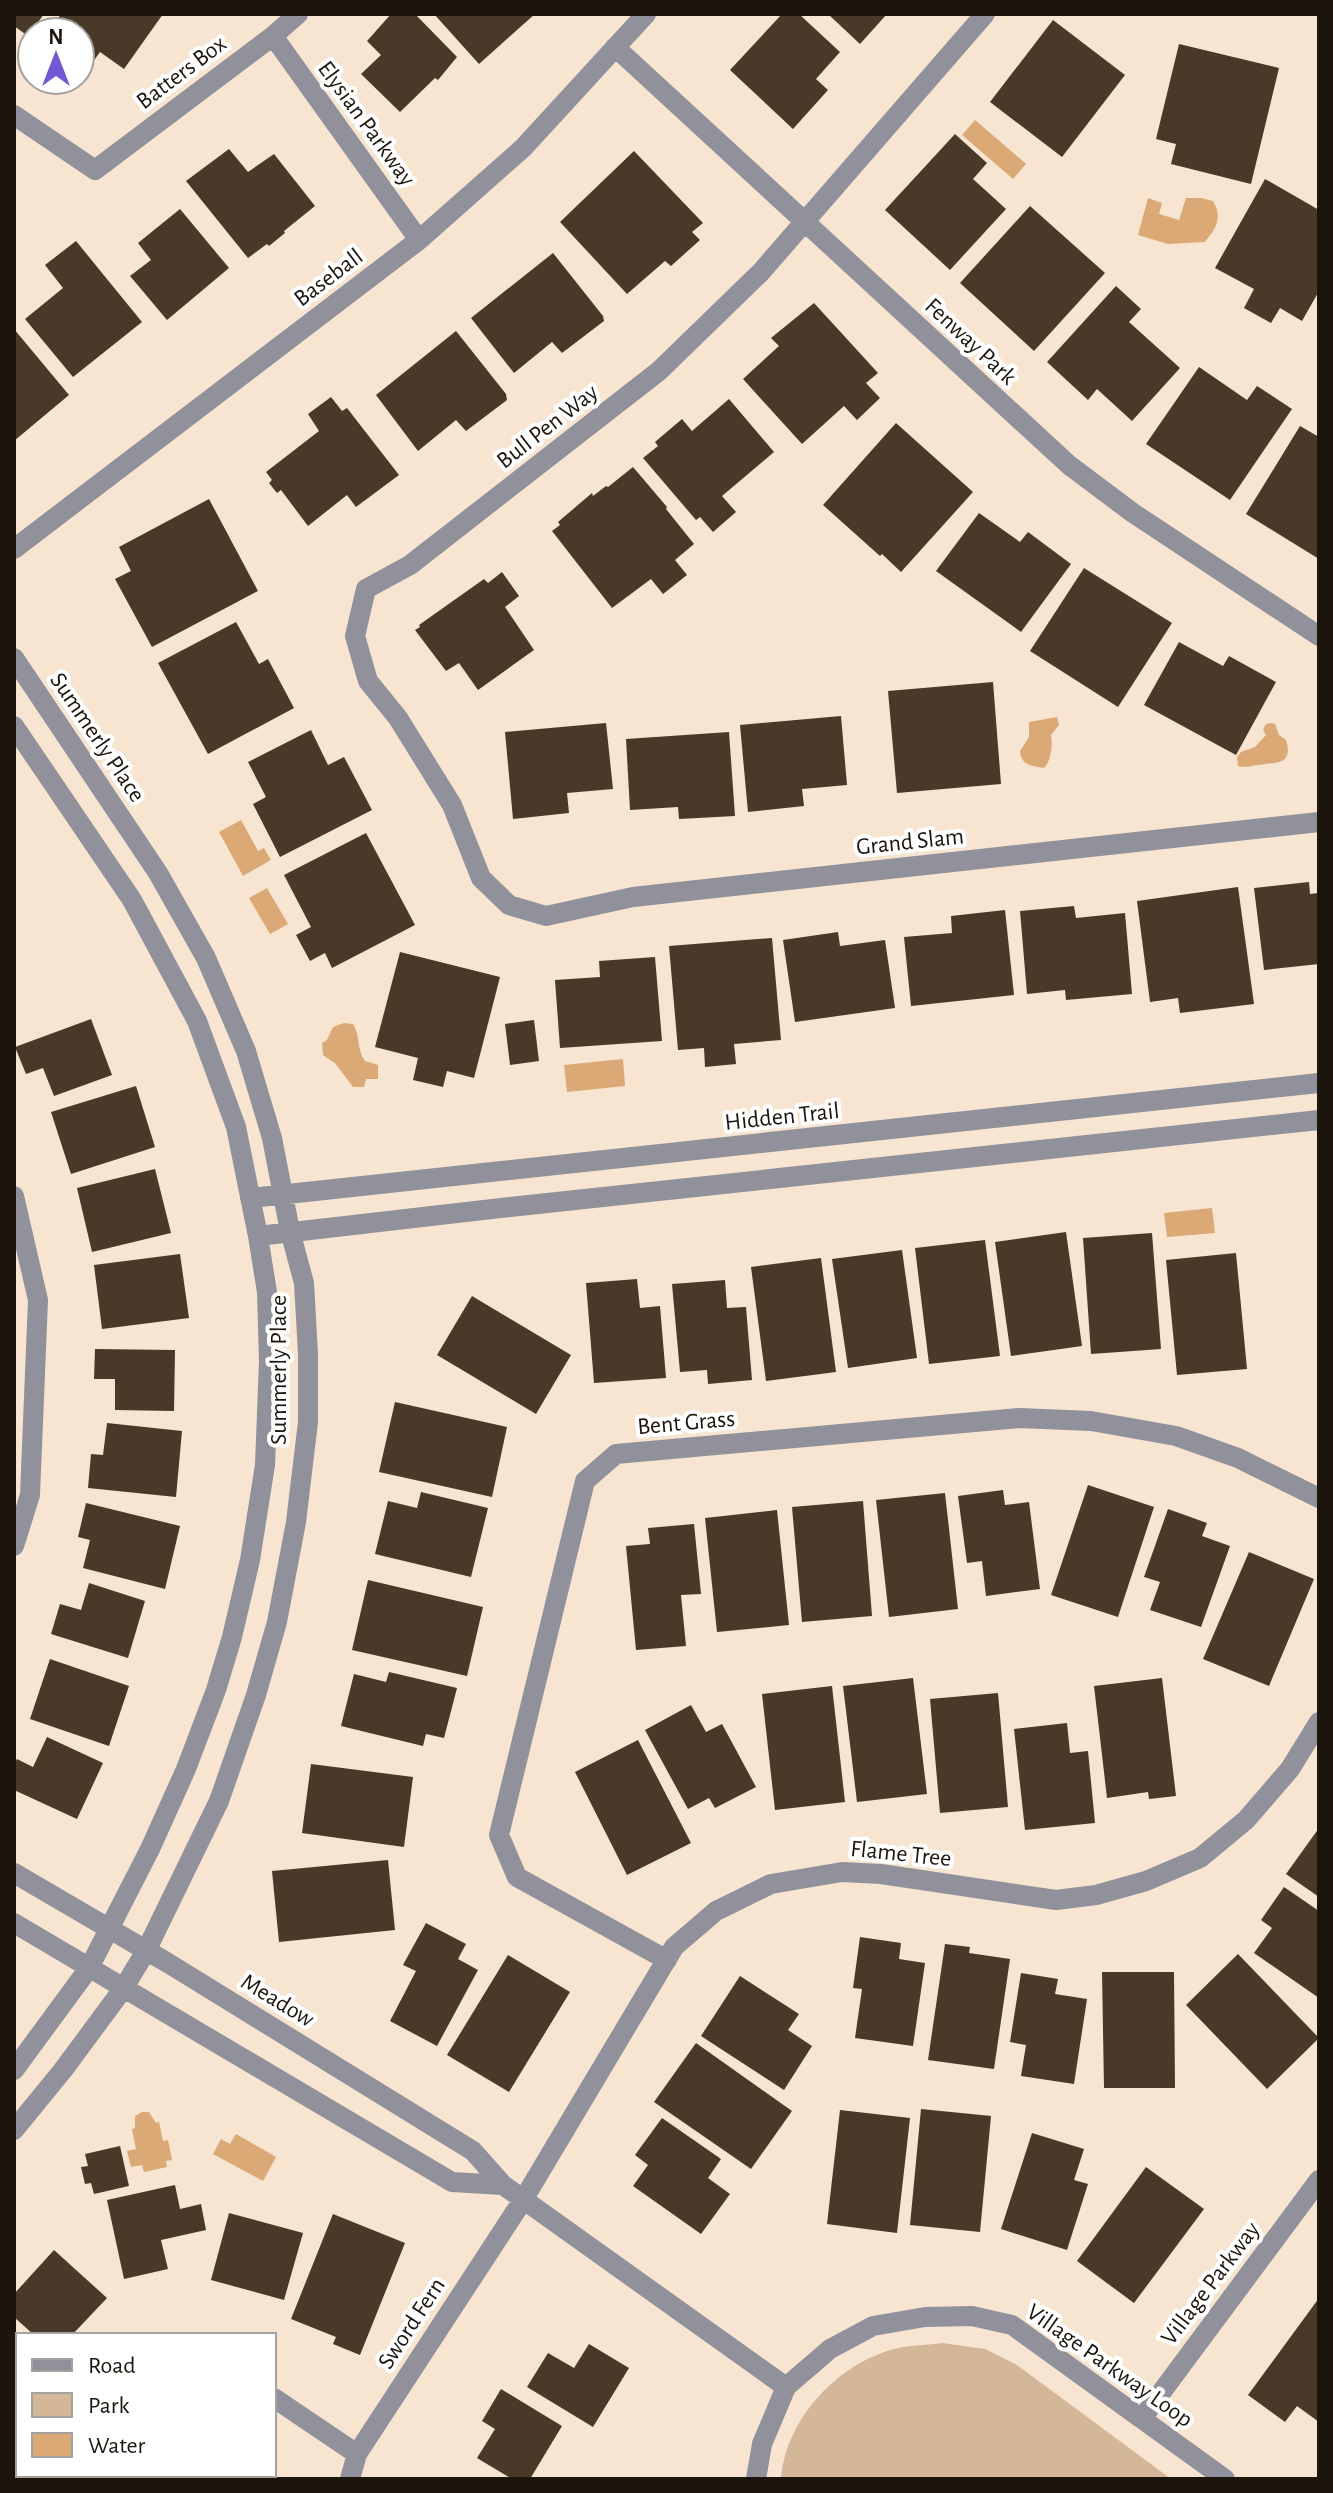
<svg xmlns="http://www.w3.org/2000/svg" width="1333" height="2493" viewBox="0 0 1333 2493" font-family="'Alegreya Sans',sans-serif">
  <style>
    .green { fill: #d4b698 }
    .water { fill: #daa976 }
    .building { fill: #483929 }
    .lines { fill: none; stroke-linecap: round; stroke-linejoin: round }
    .minor { stroke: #91919b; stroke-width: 20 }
    .labels { text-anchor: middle; stroke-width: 8; stroke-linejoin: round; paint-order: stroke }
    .street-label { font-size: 24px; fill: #1b150e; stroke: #fff }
  </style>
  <rect width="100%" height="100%" fill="#f7e4d1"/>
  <path class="green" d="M942 2343 985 2349 1017 2365 1171 2479H781C786 2418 839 2362 898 2348 912 2345 928 2345 942 2343Z"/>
  <path class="water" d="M975 120 1026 164 1013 179 962 135Z
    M1148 198 1162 203 1159 214 1179 220 1186 198H1201L1213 201C1223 218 1216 228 1205 242L1168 244 1138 235Z
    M1057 717 1059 725 1051 735C1053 744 1051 761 1044 768 1031 766 1021 765 1020 751L1029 737V722Z
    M1271 723 1275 724 1279 735 1286 740C1294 766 1275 762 1258 765 1250 766 1247 768 1238 766L1237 757 1241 752 1255 747 1266 735 1263 730 1266 724Z
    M241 820 258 851 264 848 271 860 243 876 219 832Z
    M267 888 288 924 270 934 249 898Z
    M344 1023 353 1024C361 1038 356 1047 365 1061L378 1065V1079H366L364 1087H353L335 1063 323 1055 322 1043 327 1040 333 1027Z
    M623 1059 625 1086 567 1092 564 1065Z
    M1212 1208 1215 1233 1167 1237 1164 1213Z
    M142 2112H149L156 2123 159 2122 163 2141 168 2140 172 2160 166 2161 167 2167 144 2172 142 2165 131 2167 127 2151 136 2149 132 2129 135 2128V2116Z
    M236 2134 276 2157 263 2181 213 2154 221 2139 230 2144Z"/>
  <path class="building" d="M14 14H44L28 36 14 26Z
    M61 14H163L124 69 100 52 85 73 80 69V32H48Z
    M391 14H415L457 57 438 80 435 78 400 112 361 74 381 55 367 41Z
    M434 14H535L479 64Z
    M782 14H799L840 52 816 79 828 90 793 129 730 70Z
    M828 14H887L860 44Z
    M1053 20 1125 75 1062 157 990 102Z
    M1179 44 1279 68 1251 184 1171 164 1176 144 1156 139Z
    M955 134 987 163 973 179 1006 209 950 270 885 210Z
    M229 149 248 172 274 154 315 206 284 231 285 233 269 246 267 244 248 258 186 181Z
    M634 151 703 223 692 232 700 240 671 266 665 261 627 294 560 222Z
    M1265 179 1319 210V291L1302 321 1280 308 1271 323 1244 308 1254 289 1215 268Z
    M1030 206 1105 273 1034 351 960 283Z
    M180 209 229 268 167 320 130 276 151 260 138 243Z
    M76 241 142 322 73 377 25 319 63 288 45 265Z
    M553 253 603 316 604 321 562 353 552 342 514 373 471 318Z
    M1116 286 1141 309 1129 322 1180 368 1132 421 1097 389 1088 400 1047 362Z
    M814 303 878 373 866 383 880 398 857 420 844 406 802 444 743 379 779 346 771 338Z
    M14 329 69 395 14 441Z
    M456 331 506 394 507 400 466 431 456 420 418 451 376 395Z
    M1199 367 1247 400 1257 386 1292 409 1230 500 1146 444Z
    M331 397 342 411 347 408 399 475 356 507 347 495 308 526 281 490 277 493 269 483 272 480 266 472 319 431 308 414Z
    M729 399 774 452 722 496 736 512 713 532 700 517 696 520 643 458 658 446 655 442 682 419 692 431Z
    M896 423 973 492 901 572 882 554 880 556 823 505Z
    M1300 426 1319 437V559L1246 514Z
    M633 467 667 507 666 509 694 544 675 560 687 575 663 594 651 579 612 608 552 531 560 525 558 522 592 493 593 496 606 486 608 487Z
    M209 499 258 591 152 647 115 579 131 571 119 547Z
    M979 513 1020 542 1028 532 1071 564 1021 632 936 571Z
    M1084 568 1172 623 1118 707 1030 651Z
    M502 572 519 596 505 607 534 650 478 690 459 663 446 671 415 630 420 627 419 625 484 579 488 583Z
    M236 622 259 664 268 659 294 708 208 754 158 663Z
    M1179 642 1223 666 1229 656 1276 682 1236 755 1144 705Z
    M993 682 1001 784 897 793 888 691Z
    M841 716 847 785 802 789 804 806 748 812 740 725Z
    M606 723 613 789 567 793 569 813 513 819 505 732Z
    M311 730 328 765 344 757 372 810 280 857 253 804 266 797 248 762Z
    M729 732 735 816 679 819 678 807 630 810 626 739Z
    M366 833 415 925 332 968 325 953 310 961 296 935 311 927 284 875Z
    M1309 882 1310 894 1319 893V964L1264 970 1254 888Z
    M1238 887 1254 1004 1180 1013 1178 998 1150 1002 1137 901Z
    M1074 906 1076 918 1125 913 1132 994 1066 1000 1065 990 1027 994 1020 911Z
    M1005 910 1014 995 911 1006 904 937 952 933 951 916Z
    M838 932 840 946 885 940 895 1008 795 1022 783 940Z
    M772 938 781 1040 734 1044 736 1064 705 1067 704 1048 678 1050 669 946Z
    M400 952 500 977 474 1078 447 1071 443 1087 413 1080 418 1058 375 1047Z
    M655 957 662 1041 560 1048 555 980 600 977 599 961Z
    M91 1019 112 1075 54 1096 43 1068 26 1074 15 1047Z
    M534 1020 539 1061 510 1065 505 1024Z
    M136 1086 155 1147 71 1174 51 1112Z
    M155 1169 171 1233 92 1252 77 1188Z
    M1066 1232 1082 1346 1011 1356 995 1242Z
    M1152 1233 1161 1349 1091 1354 1083 1238Z
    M985 1240 1000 1356 929 1364 915 1248Z
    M902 1250 917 1358 848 1368 832 1259Z
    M1236 1253 1247 1369 1177 1375 1166 1260Z
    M180 1254 189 1318 102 1329 94 1265Z
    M821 1258 836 1372 766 1381 751 1267Z
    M637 1279 640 1308 660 1306 666 1378 594 1383 586 1283Z
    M725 1280 727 1308 746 1307 752 1380 708 1384 707 1370 680 1372 672 1284Z
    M472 1296 571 1355 536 1414 437 1355Z
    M95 1349 175 1350 174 1411 115 1410V1379H94Z
    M395 1402 507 1427 492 1497 379 1472Z
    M107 1423 182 1431 176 1497 88 1488 91 1454 103 1455Z
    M1088 1485 1154 1507 1118 1617 1051 1595Z
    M1003 1490 1005 1505 1029 1502 1040 1589 986 1596 982 1561 967 1563 958 1496Z
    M421 1492 488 1508 471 1577 375 1554 388 1501 417 1508Z
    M945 1493 958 1609 889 1617 876 1500Z
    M863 1501 872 1616 802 1622 792 1507Z
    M86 1503 180 1526 165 1589 83 1568 90 1540 78 1537Z
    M1168 1509 1207 1523 1202 1536 1230 1546 1201 1627 1150 1610 1160 1582 1144 1577Z
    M777 1510 789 1625 717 1632 705 1518Z
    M694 1524 701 1594 681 1595 686 1646 636 1650 626 1546 650 1544 648 1528Z
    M1249 1552 1314 1579 1269 1686 1203 1659Z
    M368 1580 483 1607 467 1676 352 1650Z
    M89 1583 145 1601 128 1658 51 1634 60 1604 81 1610Z
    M50 1659 129 1686 109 1746 30 1719Z
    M389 1672 457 1688 444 1738 426 1734 423 1746 341 1726 354 1674 386 1682Z
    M913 1678 927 1794 857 1802 843 1686Z
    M1162 1678 1176 1796 1149 1799 1148 1792 1107 1798 1094 1686Z
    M832 1686 845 1802 775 1810 762 1694Z
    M998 1693 1008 1807 940 1813 930 1699Z
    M691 1705 706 1732 722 1724 756 1787 715 1808 709 1798 688 1809 645 1730Z
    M1067 1723 1070 1753 1088 1751 1095 1823 1025 1830 1014 1729Z
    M47 1737 103 1763 77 1819 14 1790V1765L17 1759 33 1767Z
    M638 1740 691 1843 627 1875 575 1772Z
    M311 1764 413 1777 404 1847 302 1833Z
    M1319 1828V1897L1286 1874Z
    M388 1860 395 1930 279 1942 272 1871Z
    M1284 1887 1319 1911V1998L1254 1953 1272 1928 1261 1920Z
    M426 1923 466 1944 458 1959 478 1970 437 2046 390 2021 416 1971 403 1965Z
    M860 1937 901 1943 899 1959 925 1963 913 2046 855 2038 862 1989 853 1988Z
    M945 1944 970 1947 969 1953 1010 1959 994 2069 928 2060Z
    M1238 1954 1319 2038 1267 2089 1186 2005Z
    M508 1955 570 1992 509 2092 447 2055Z
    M1102 1972H1174L1175 2088H1104Z
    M1021 1973 1058 1979 1055 1994 1087 1999 1074 2084 1021 2076 1026 2045 1010 2042Z
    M740 1976 799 2014 788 2030 812 2046 784 2090 701 2036Z
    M696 2043 792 2111 751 2169 654 2102Z
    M921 2109 991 2116 980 2232 910 2225Z
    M840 2110 910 2118 897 2233 827 2224Z
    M662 2118 721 2159 708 2178 730 2194 701 2234 633 2186 648 2165 635 2155Z
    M1032 2133 1084 2149 1074 2180 1088 2184 1067 2250 1001 2229Z
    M120 2146 129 2186 94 2194 91 2183 85 2184 81 2167 88 2166 85 2154Z
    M1146 2167 1204 2209 1134 2303 1077 2261Z
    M175 2185 180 2209 201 2204 206 2230 161 2240 168 2269 124 2279 107 2200Z
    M229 2213 303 2233 284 2300 211 2280Z
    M333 2214 405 2243 360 2355 333 2344 336 2337 291 2319Z
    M54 2250 107 2298 72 2335H34L14 2317V2294Z
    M1319 2298V2422L1297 2406 1285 2422 1248 2395Z
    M589 2344 629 2368 593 2427 527 2387 548 2353 574 2368Z
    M14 2352 18 2357V2409L14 2413Z
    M501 2389 562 2426 530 2479H512L477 2458 495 2429 482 2421Z
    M147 2475H233L237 2479H143Z"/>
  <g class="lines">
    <path class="minor" d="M985 14 761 272 659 371 410 565 366 589 355 636 368 681 398 718 452 805 481 878 509 905 546 916 633 897 1319 822
      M273 36 419 240
      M615 47 1069 465 1133 513 1319 636
      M14 115 95 170 273 36 298 14
      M14 549 419 240 523 148 646 14
      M14 658 158 873 206 958 246 1051 272 1138 290 1231 304 1283 308 1354V1422L296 1522 277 1622 256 1695 219 1801 146 1951 123 1989 63 2070 14 2130
      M14 726 132 900 197 1021 236 1127 258 1236 267 1292 269 1361 265 1465 250 1560 232 1637 216 1690 186 1769 150 1849 89 1968 14 2070
      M14 1196 38 1300 30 1495 14 1546
      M250 1198 1319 1083
      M258 1236 510 1207 1319 1120
      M14 1873 168 1963 473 2151 503 2185 786 2387
      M14 1923 452 2182 503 2185
      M667 1960 517 1877 499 1835 585 1481 616 1454 1019 1418 1091 1421 1176 1436 1238 1458 1319 1498
      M274 2398 357 2454
      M1143 2417 1319 2180
      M36 2479 40 2475
      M350 2479 357 2454 523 2200 674 1947 716 1911 771 1884 842 1872 881 1874 1056 1900 1096 1895 1146 1881 1200 1858 1246 1820 1290 1769 1319 1722
      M756 2479 762 2444 786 2387 830 2349 873 2326 925 2317 972 2316 1012 2325 1225 2479"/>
  </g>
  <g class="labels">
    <g class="street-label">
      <text transform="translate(181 72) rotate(-37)" y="8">Batters Box</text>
      <text transform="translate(367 123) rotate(54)" y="8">Elysian Parkway</text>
      <text transform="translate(328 277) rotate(-37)" y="8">Baseball</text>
      <text transform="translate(971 341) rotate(43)" y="8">Fenway Park</text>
      <text transform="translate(547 426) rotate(-38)" y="8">Bull Pen Way</text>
      <text transform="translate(98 737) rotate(56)" y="8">Summerly Place</text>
      <text transform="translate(910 841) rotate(-6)" y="8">Grand Slam</text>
      <text transform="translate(782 1116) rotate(-6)" y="8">Hidden Trail</text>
      <text transform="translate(278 1370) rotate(-90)" y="8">Summerly Place</text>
      <text transform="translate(686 1422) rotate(-5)" y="8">Bent Grass</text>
      <text transform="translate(901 1853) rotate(6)" y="8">Flame Tree</text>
      <text transform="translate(278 2000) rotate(31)" y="8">Meadow</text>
      <text transform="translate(1210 2283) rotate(-53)" y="8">Village Parkway</text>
      <text transform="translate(411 2323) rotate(-57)" y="8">Sword Fern</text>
      <text transform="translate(1110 2365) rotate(35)" y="8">Village Parkway Loop</text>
    </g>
  </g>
  <rect width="1333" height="2493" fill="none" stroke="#1b150e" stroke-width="32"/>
  <rect x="16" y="2333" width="260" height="144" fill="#ffffff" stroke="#a4a19f" stroke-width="2"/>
  <rect x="32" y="2359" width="40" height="12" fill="#91919b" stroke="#a4a19f" stroke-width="2"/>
  <text x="88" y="2373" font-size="24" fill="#1b150e">Road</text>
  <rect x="32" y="2393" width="40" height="24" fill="#d4b698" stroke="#a4a19f" stroke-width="2"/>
  <text x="88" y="2413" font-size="24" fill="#1b150e">Park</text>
  <rect x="32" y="2433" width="40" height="24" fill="#daa976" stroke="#a4a19f" stroke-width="2"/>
  <text x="88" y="2453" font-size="24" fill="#1b150e">Water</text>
  <g transform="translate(56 56)"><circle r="38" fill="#ffffff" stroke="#a4a19f" stroke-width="2"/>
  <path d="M0-6L14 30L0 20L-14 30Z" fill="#7259d3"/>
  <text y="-12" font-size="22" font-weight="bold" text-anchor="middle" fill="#1b150e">N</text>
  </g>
</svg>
